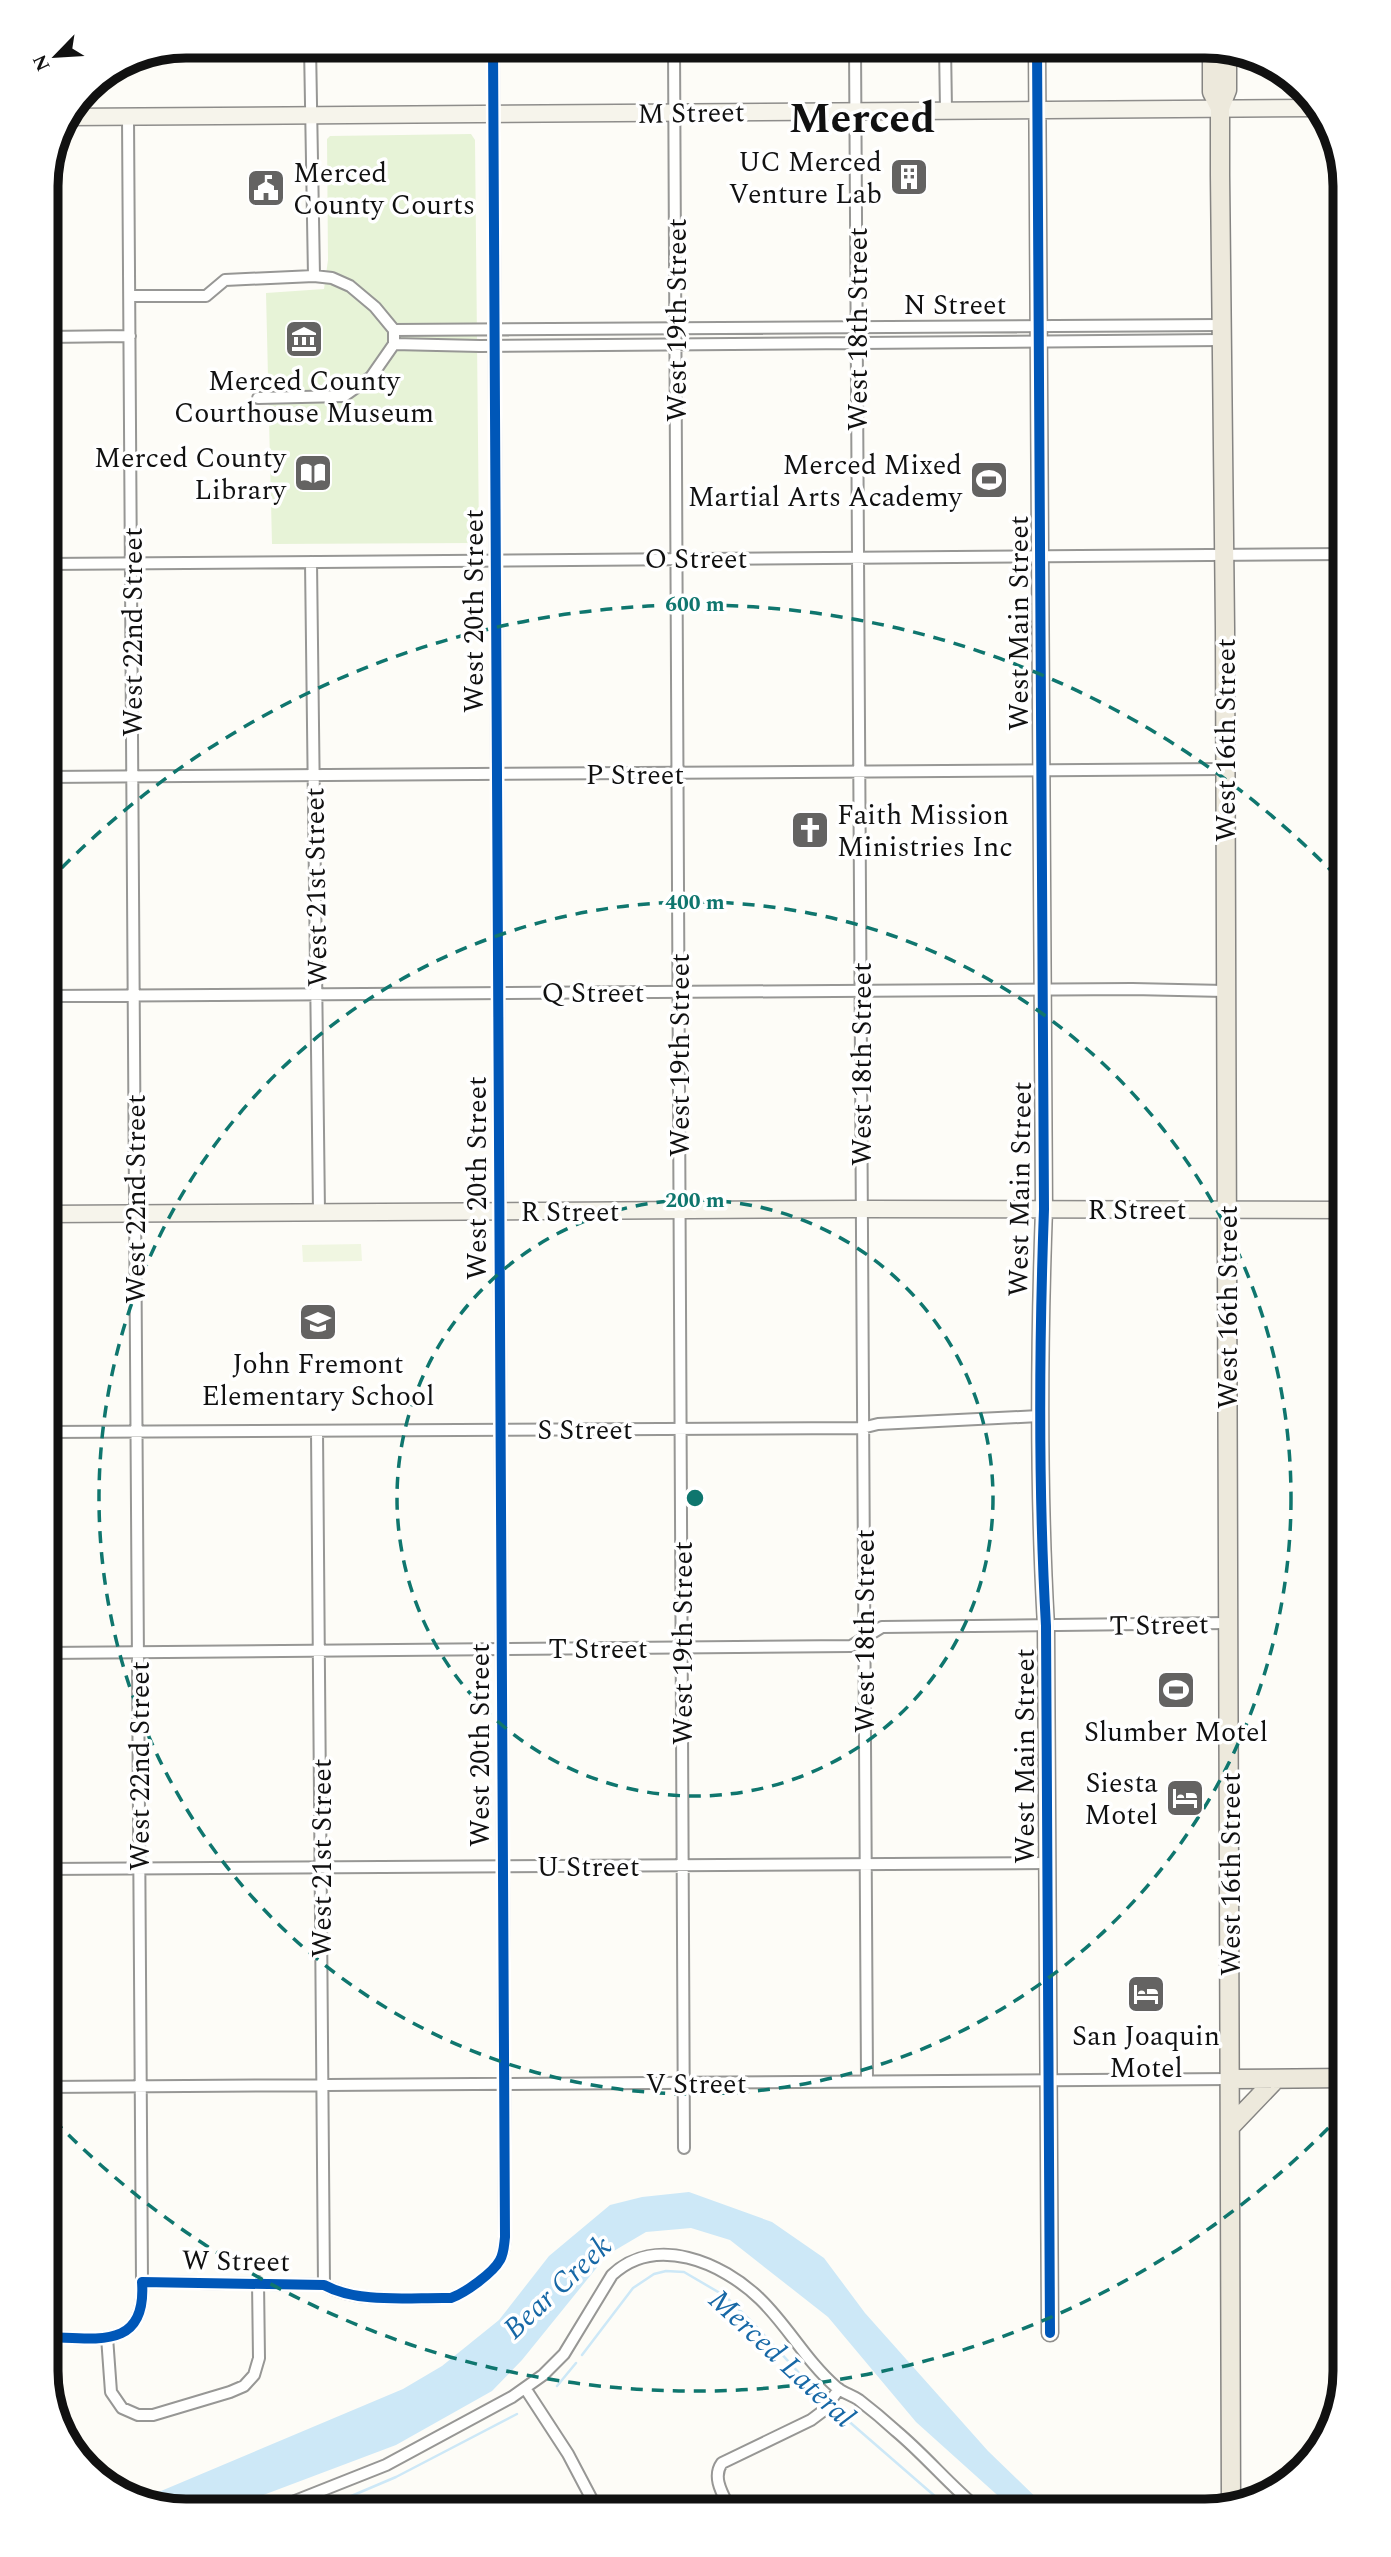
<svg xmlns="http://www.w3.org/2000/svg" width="1391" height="2557" viewBox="0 0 1391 2557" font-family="Spectral,serif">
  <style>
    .green { fill: #e7f3d7 }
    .pitch { fill: #f0f6e1 }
    .water { fill: #cde8f7 }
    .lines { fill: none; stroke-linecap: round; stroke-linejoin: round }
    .stream { stroke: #cde8f7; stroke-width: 2.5 }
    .street-casing { stroke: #979795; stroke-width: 14 }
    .secondary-casing { stroke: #8e8d8b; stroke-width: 19 }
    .primary-casing { stroke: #858482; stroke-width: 21 }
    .street { stroke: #fffffe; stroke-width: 10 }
    .secondary { stroke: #f6f4eb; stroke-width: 16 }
    .primary { stroke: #ede9dc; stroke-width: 18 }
    .rail { stroke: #d9c6c7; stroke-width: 2.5 }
    .cycleway-casing { stroke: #fff; stroke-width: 15 }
    .cycleway { stroke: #0057b8; stroke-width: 10 }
    .ring { fill: none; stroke: #0f766e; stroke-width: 3.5; stroke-dasharray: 12 9 }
    .labels { text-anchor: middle; stroke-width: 7; stroke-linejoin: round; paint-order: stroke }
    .street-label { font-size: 28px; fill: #111; stroke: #fff }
    .poi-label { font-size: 28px; fill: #111; stroke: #fff; text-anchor: end }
    .water-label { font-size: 30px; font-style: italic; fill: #1768a6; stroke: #fff }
    .town-label { font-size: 42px; font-weight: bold; fill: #111; stroke: #fff }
    .rim { fill: none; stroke: #111; stroke-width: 9 }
    .centre { fill: #0f766e; stroke: #fff; stroke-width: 3.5 }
    .ring-label { font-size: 21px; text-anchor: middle; font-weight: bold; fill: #0f766e; stroke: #fff; stroke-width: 7; stroke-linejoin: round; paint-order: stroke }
  </style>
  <rect width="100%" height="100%" fill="#fdfcf7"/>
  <path class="green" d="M471 134 475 140 479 540 475 543 272 544 266 293 324 289 328 260 327 139 330 136Z"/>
  <path class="pitch" d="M361 1244 362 1261 303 1262 302 1245Z"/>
  <path class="water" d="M689 2192 772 2222 824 2258 865 2313 988 2451 1050 2511H1015L916 2422 828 2317 730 2240 691 2228 646 2232 607 2255 522 2360 492 2391 396 2445 221 2511H177L129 2495 161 2491 403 2389 442 2366 499 2320 549 2256 610 2205 642 2197Z"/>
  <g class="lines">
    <path class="stream" d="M582 2355 633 2288 654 2274 666 2271 684 2272 725 2296 752 2322 825 2401
      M557 2386 576 2363
      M830 2405 952 2511
      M316 2511 396 2477 517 2414"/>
    <defs>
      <path id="street" d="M310 46 314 276
        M674 46 684 2148
        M855 46 867 2081
        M945 46 946 110
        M128 117 142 2282
        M131 296H206L225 280 314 276 332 278 350 286 375 307 394 330V344L371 377 344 396 258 398
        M394 330 1221 325
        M46 337 130 336
        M394 344 480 346 1221 340
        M311 562 319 1212
        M46 564 1345 554
        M46 777 1225 769
        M46 996 1132 989 1225 991
        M317 1431 324 2285
        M46 1432 862 1428 878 1424 1039 1416
        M46 1653 851 1646 882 1627 1228 1623
        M46 1869 1047 1863
        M46 2087 1231 2079
        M46 2337C95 2338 147 2351 142 2282L324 2285C359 2304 411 2297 451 2298 465 2293 493 2273 500 2260 504 2253 504 2245 505 2237L493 46
        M107 2337 111 2392 122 2408 138 2415H153L230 2392 244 2386 254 2375 259 2358 258 2282
        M525 2388 568 2454 598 2511
        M270 2511 386 2465 512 2397 543 2375 564 2354 612 2275C655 2234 722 2262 760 2299 788 2326 806 2361 836 2387 843 2393 852 2395 859 2400 872 2410 884 2420 896 2431 926 2456 951 2487 981 2511
        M731 2511C724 2496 711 2478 722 2463L811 2420 823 2411 839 2389"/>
      <path id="secondary" d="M1037 46 1044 1209C1039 1348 1038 1487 1046 1626L1050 2333
        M66 117 1315 108
        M46 1214 862 1209 1345 1210"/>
      <path id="primary" d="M1212 46V92L1220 108
        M1227 50V90L1220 108V175L1225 628 1231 2506
        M1231 2079 1345 2078
        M1231 2126 1276 2079"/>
    </defs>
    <use href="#street" class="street-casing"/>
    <use href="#secondary" class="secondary-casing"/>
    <use href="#primary" class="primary-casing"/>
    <use href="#street" class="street"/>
    <use href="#secondary" class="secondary"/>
    <use href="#primary" class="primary"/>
    <path class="rail" d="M1338 146 1345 1348
      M1339 1336 1344 2376"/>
    <defs>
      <path id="cycleway" d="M1037 46 1044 1209C1039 1348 1038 1487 1046 1626L1050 2333
        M46 2337C95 2338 147 2351 142 2282L324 2285C359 2304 411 2297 451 2298 465 2293 493 2273 500 2260 504 2253 504 2245 505 2237L493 46"/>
    </defs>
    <use href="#cycleway" class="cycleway-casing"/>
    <use href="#cycleway" class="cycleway"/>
  </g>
  <g class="ring">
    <circle cx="695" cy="1498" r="298"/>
    <circle cx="695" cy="1498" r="596"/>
    <path d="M1343 2113A894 894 0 0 1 47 2113M47 883A894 894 0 0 1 1343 883"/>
  </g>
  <defs>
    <symbol id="building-square" viewBox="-11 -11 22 22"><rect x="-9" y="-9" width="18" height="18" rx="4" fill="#646362" stroke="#fff"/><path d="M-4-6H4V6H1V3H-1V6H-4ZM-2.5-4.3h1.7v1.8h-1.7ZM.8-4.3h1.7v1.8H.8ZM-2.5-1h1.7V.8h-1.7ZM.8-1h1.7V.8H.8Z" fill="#fff"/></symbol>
    <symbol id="civic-square" viewBox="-11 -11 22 22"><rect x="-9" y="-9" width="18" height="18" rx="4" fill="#646362" stroke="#fff"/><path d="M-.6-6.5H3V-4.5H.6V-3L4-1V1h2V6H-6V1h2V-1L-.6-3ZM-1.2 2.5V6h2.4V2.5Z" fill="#fff"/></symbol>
    <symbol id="museum-square" viewBox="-11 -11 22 22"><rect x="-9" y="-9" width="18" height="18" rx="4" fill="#646362" stroke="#fff"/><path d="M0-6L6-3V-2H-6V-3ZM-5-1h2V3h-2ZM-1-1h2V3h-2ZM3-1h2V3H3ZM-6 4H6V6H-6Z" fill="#fff"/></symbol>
    <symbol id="library-square" viewBox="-11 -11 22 22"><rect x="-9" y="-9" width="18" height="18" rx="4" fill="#646362" stroke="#fff"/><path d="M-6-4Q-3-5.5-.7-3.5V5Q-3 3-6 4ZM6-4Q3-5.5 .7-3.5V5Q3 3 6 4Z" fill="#fff"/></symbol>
    <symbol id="stadium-square" viewBox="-11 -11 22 22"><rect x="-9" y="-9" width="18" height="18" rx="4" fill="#646362" stroke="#fff"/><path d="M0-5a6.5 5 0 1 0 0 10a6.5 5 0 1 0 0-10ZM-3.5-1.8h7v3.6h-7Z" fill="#fff"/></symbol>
    <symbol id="church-square" viewBox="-11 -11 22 22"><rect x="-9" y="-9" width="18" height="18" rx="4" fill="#646362" stroke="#fff"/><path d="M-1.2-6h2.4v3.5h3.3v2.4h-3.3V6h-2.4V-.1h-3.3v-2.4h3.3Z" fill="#fff"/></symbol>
    <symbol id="school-square" viewBox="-11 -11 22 22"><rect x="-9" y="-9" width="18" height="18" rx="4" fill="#646362" stroke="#fff"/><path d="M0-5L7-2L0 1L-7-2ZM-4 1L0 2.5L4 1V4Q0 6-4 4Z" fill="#fff"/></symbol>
    <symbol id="hotel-square" viewBox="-11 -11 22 22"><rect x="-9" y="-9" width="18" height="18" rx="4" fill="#646362" stroke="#fff"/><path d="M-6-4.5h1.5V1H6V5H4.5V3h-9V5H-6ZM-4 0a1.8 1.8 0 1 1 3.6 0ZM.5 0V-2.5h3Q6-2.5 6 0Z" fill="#fff"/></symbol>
  </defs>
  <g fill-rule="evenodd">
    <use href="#building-square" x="887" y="155" width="44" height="44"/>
    <use href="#civic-square" x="244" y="166" width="44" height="44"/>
    <use href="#museum-square" x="282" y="317" width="44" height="44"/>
    <use href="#library-square" x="291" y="451" width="44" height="44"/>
    <use href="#stadium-square" x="967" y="458" width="44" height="44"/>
    <use href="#church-square" x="788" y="808" width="44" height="44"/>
    <use href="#school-square" x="296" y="1300" width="44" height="44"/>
    <use href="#stadium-square" x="1154" y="1668" width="44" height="44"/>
    <use href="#hotel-square" x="1163" y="1776" width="44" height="44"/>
    <use href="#hotel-square" x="1124" y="1972" width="44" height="44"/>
  </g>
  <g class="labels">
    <g class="street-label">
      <text transform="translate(691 112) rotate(-1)" y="10">M Street</text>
      <text x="955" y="314">N Street</text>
      <text transform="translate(676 320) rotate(-90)" y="10">West 19th Street</text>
      <text transform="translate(857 329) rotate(-90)" y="10">West 18th Street</text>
      <text x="696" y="568">O Street</text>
      <text transform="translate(473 611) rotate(-90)" y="10">West 20th Street</text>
      <text transform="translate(1018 623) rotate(-90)" y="10">West Main Street</text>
      <text transform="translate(132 632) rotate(-90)" y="10">West 22nd Street</text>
      <text transform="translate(1225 740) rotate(-90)" y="10">West 16th Street</text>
      <text x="635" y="784">P Street</text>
      <text transform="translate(315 887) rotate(-91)" y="10">West 21st Street</text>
      <text x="593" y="1002">Q Street</text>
      <text transform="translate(679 1055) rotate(-90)" y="10">West 19th Street</text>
      <text transform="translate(861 1064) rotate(-90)" y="10">West 18th Street</text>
      <text transform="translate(476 1178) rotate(-90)" y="10">West 20th Street</text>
      <text transform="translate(1019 1189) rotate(-89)" y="10">West Main Street</text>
      <text transform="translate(135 1199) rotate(-90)" y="10">West 22nd Street</text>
      <text x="1137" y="1219">R Street</text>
      <text x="570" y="1221">R Street</text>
      <text transform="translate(1227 1307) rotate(-90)" y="10">West 16th Street</text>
      <text x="585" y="1439">S Street</text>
      <text transform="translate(1159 1624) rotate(-1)" y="10">T Street</text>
      <text transform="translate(864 1631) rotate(-90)" y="10">West 18th Street</text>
      <text transform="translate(682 1643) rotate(-90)" y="10">West 19th Street</text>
      <text x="598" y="1658">T Street</text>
      <text transform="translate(479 1745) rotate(-90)" y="10">West 20th Street</text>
      <text transform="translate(1024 1756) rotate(-90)" y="10">West Main Street</text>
      <text transform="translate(139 1766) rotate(-90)" y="10">West 22nd Street</text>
      <text transform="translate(321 1858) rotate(-90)" y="10">West 21st Street</text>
      <text x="588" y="1876">U Street</text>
      <text transform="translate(1230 1874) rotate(-90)" y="10">West 16th Street</text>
      <text x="696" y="2093">V Street</text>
      <text transform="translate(236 2260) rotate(1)" y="10">W Street</text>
    </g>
    <g class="poi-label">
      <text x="882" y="171">UC Merced<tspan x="882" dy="32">Venture Lab</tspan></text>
      <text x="293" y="182" text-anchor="start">Merced<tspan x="293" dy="32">County Courts</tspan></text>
      <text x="304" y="390" text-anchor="middle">Merced County<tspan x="304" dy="32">Courthouse Museum</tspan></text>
      <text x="286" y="467">Merced County<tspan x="286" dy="32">Library</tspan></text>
      <text x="962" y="474">Merced Mixed<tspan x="962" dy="32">Martial Arts Academy</tspan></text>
      <text x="837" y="824" text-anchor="start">Faith Mission<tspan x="837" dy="32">Ministries Inc</tspan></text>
      <text x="318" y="1373" text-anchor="middle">John Fremont<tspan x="318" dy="32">Elementary School</tspan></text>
      <text x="1176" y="1741" text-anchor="middle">Slumber Motel</text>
      <text x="1158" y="1792">Siesta<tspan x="1158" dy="32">Motel</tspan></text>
      <text x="1146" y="2045" text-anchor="middle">San Joaquin<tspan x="1146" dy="32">Motel</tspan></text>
    </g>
    <g class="water-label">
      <text transform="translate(557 2287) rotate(-43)" y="10">Bear Creek</text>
      <text transform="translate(782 2358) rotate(43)" y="10">Merced Lateral</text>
    </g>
    <g class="town-label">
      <text x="862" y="132">Merced</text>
    </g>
  </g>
  <path d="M0 0H1391V2557H0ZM186 58H1205A128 128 0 0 1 1333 186V2371A128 128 0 0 1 1205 2499H186A128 128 0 0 1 58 2371V186A128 128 0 0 1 186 58Z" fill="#fff" fill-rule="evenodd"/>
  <path class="rim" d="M186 58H1205A128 128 0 0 1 1333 186V2371A128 128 0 0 1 1205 2499H186A128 128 0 0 1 58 2371V186A128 128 0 0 1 186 58Z"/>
  <circle cx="695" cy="1498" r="10" class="centre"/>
  <g class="ring-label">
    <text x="695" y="611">600 m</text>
    <text x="695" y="909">400 m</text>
    <text x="695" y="1207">200 m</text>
  </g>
  <g transform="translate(56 56) rotate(245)" stroke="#ffffff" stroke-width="5" paint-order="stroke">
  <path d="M0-5L12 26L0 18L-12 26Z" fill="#111111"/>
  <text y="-10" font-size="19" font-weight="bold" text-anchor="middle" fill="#111111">N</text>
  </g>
</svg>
